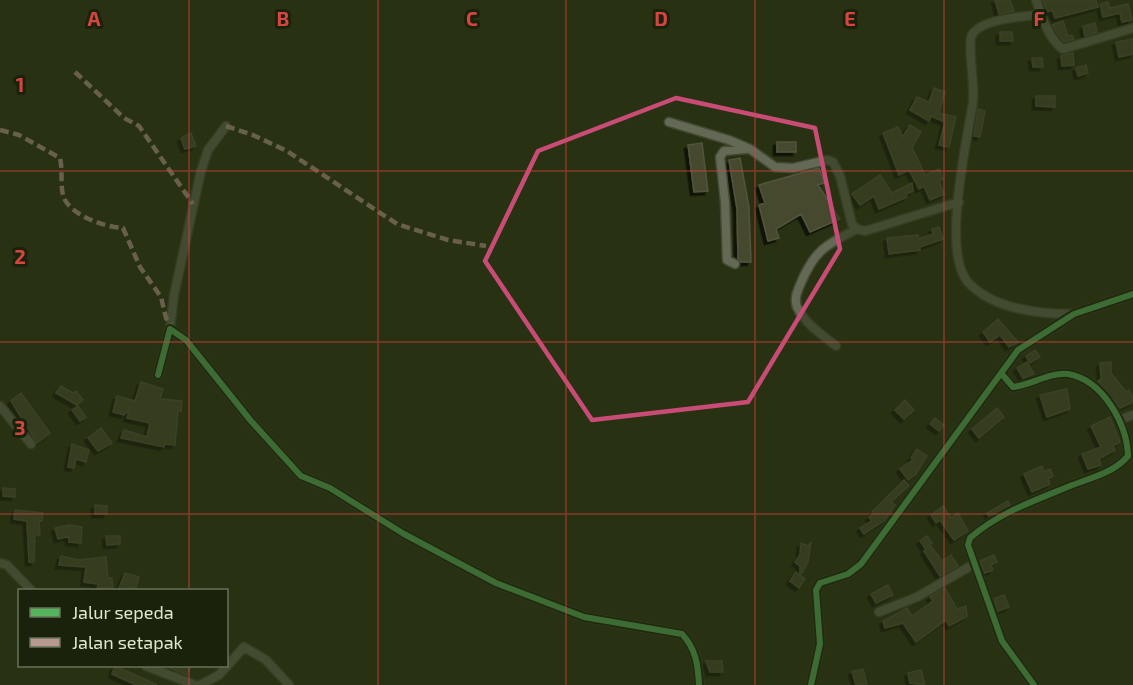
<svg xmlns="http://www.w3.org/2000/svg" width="1133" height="685" viewBox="0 0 1133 685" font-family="'Exo 2',sans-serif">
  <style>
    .building { fill: #474a2f; stroke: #51553c; stroke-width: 1.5; filter: url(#shadow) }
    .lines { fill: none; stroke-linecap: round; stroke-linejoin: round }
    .minor-casing { stroke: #434a34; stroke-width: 11 }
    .minor { stroke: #636955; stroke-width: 8 }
    .quiet { stroke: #b69a8f; stroke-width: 4.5; stroke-dasharray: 9 4.5; stroke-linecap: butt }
    .cycleway-casing { stroke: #1a220c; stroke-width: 10 }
    .cycleway { stroke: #56b35d; stroke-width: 6 }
    .marked { fill: none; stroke: #c94c77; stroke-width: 4.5; stroke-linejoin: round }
    .grid { fill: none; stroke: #d74541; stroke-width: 1.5; stroke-opacity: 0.55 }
    .grid-label { font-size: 20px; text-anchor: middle; font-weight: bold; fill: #d74541; stroke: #1a220c; stroke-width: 6; stroke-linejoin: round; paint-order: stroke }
  </style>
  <defs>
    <filter id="shadow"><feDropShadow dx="-3.5" dy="3.5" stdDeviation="0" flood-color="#0009"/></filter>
  </defs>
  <rect width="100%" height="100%" fill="#283112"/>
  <path class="building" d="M995 0H1010L1014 11 999 14Z
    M1043 0H1096L1098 7 1055 18 1052 10 1047 12Z
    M1108 2 1110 8 1128 4 1132 20 1122 22 1120 13 1103 17 1100 4Z
    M1063 21 1068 36 1072 35 1074 39 1064 42 1059 36 1052 25Z
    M1095 23 1097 32 1085 36 1083 26Z
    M1000 32H1012L1013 41H1000Z
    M1133 39V54L1119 57 1116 42Z
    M1073 53 1074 65 1062 66 1061 56Z
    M1032 58H1042L1043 67H1033Z
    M1086 65 1088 73 1078 76 1076 68Z
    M934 88 945 92 939 113 956 117 949 147 939 145 945 122 931 116 929 121 910 110 917 97 929 102Z
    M1036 96H1055V107L1036 106Z
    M978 109 985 111 980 137 974 136Z
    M910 125 921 132 912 147 925 175 939 169 943 179 939 181 944 194 930 200 924 186 919 189 909 170 899 175 883 133 898 127 903 137Z
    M191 133 196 146 185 149 181 138Z
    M777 142H796V152H777Z
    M702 143 708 191 694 192 688 145Z
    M740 158 749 207 751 262H741L738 259 737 209 729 160Z
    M819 168 824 183 818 185 840 219 810 232 801 214 776 229 779 238 768 241 759 205 765 203 759 185Z
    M880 175 892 193 912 183 913 191 906 194 907 197 879 209 874 196 860 205 852 194Z
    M939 227 943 239 920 247V250L889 254 887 238 918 235 919 239 933 234 932 229Z
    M998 319 1018 342 1009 347 1000 335 990 342 983 332Z
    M1035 350 1040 357 1030 363 1026 356Z
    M1027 362 1034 374 1023 378 1017 368Z
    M1111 362V373L1126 392 1129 390 1133 397V402L1120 408 1098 381 1101 379 1100 363Z
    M141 382 163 389 160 399 182 401 181 411H178L175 445 165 444 164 447 121 438 124 430 147 437 150 423 127 418 130 410 124 415 113 412 117 396 135 401Z
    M61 386 73 393 76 391 83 400 77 405 56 393Z
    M1067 389 1070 409 1047 417 1040 395Z
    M21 393 50 433 37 443 11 401Z
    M905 400 914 410 904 419 895 410Z
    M78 406 86 417 80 421 72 410Z
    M997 408 1004 417 979 438 972 429Z
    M1110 417 1120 442 1113 446 1115 450 1099 459 1101 465 1088 469 1082 454 1101 447 1091 426Z
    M935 418 944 425 939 431 930 424Z
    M101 428 112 443 98 451 88 438Z
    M72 444 89 450 86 462 76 459 74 468 68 467Z
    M917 449 927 456 916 474 908 480 900 469 914 459 911 458Z
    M1042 466 1044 472 1050 469 1053 476 1048 479 1050 484 1032 492 1024 474Z
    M904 480 909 486 891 502 895 505 885 520 864 534 860 528 872 521 869 517 874 514 872 512Z
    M3 488 15 489V497L3 496Z
    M1008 501 1010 505 989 516 987 513Z
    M95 505 107 506V514H95Z
    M943 506 951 518 958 513 968 531 954 540 940 520 936 523 931 515Z
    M15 510 43 513 42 521 39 520 40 535 35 536 34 562H29L27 521 14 519Z
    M69 525 82 527 81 543 69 542V536L58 539 55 528Z
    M106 536H120V544L107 545Z
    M927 536 932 543 925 548 920 541Z
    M811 542 808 562 802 573H800V566L795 562 800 555 801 543 808 546Z
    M931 546 942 561 951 555 958 566 940 576 924 551Z
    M994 555 997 562 991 565 993 570 985 573 980 561Z
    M61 556 78 560 106 557 108 578H112L113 591H97L98 584 84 582 86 567 59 565Z
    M796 572 805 579 799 588 790 581Z
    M125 573 139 577 135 591H118Z
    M888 585 893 595 876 603 871 594Z
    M945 588 957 609 966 606 967 616 949 626 946 620 916 642 903 623 885 628 883 621 907 608 912 616 933 601 930 597Z
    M1004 595 1009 607 998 611 994 599Z
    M706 661H722L723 672H710Z
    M115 666 140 677 157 685H136L112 674Z
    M166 666H191L187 675Z
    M863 669 867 685H856L852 671Z
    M921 670 925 685 910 683 908 673Z"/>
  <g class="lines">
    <defs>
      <path id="minor" d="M1036 0C1041 15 1049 40 1063 49L1133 28
        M1040 15C1024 16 980 19 972 35 967 43 975 85 973 102 967 141 942 249 967 281 991 309 1040 314 1073 314
        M669 122 729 140 750 149 775 167 793 168 827 160 833 162 840 176 852 224 857 229 865 231 959 202
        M735 264 727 260 725 202 720 157 724 151 746 149
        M170 329 174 295 201 171 208 150 226 126
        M836 346C824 336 804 323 797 307 794 299 797 292 800 285 814 251 825 245 857 229
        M1001 373 1013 387C1031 385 1050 372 1068 374 1103 380 1127 424 1128 456 1114 473 1090 478 1070 486 1036 500 998 513 970 538L968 545 1002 641 1034 685
        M158 375 170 329 186 340 251 421 301 476 330 488 404 534 496 583 584 617 682 634C696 649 698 665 699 685
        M0 406 31 444
        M1119 420 1133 415
        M0 563 7 565 31 590
        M879 612 917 597 974 564
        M146 666 195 685
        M200 685 219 675 244 647 266 660 289 685
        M811 685 820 644 816 590 820 583 848 574 861 564 1018 350 1074 314 1133 294"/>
    </defs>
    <use href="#minor" class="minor-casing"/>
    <use href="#minor" class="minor"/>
    <path class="quiet" d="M75 72 124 118 139 126 193 204
      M226 126 253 135 287 151 397 224 448 240 486 246
      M0 130 19 135 60 158C63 171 60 183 63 195 68 215 105 227 123 228L140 267 161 297 166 318 171 324"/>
    <defs>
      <path id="cycleway" d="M1001 373 1013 387C1031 385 1050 372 1068 374 1103 380 1127 424 1128 456 1114 473 1090 478 1070 486 1036 500 998 513 970 538L968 545 1002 641 1034 685
        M158 375 170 329 186 340 251 421 301 476 330 488 404 534 496 583 584 617 682 634C696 649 698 665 699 685
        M811 685 820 644 816 590 820 583 848 574 861 564 1018 350 1074 314 1133 294"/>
    </defs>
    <use href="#cycleway" class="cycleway-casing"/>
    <use href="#cycleway" class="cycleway"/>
  </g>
  <path d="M0 0H1133V685H0ZM676 98 815 128 840 249 748 402 592 420 485 261 538 151Z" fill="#283112" fill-opacity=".55" fill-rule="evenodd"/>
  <path class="marked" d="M676 98 815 128 840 249 748 402 592 420 485 261 538 151Z"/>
  <path class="grid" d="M189 0V590M378 0V685M566 0V685M755 0V685M944 0V685M0 171H1133M0 342H1133M0 514H1133M189 666V685"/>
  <g class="grid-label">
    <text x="94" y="26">A</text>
    <text x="283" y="26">B</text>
    <text x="472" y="26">C</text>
    <text x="661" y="26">D</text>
    <text x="850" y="26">E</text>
    <text x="1039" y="26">F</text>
    <text x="20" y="92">1</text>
    <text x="20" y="264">2</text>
    <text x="20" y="435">3</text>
  </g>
  <rect x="18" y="589" width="210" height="78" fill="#1a220c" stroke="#687159" stroke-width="1.5"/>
  <rect x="30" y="608" width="30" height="9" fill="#56b35d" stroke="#687159" stroke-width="1.5"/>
  <text x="72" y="619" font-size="18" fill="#dde8cc">Jalur sepeda</text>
  <rect x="30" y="638" width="30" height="9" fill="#b69a8f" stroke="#687159" stroke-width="1.5"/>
  <text x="72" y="649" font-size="18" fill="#dde8cc">Jalan setapak</text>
</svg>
